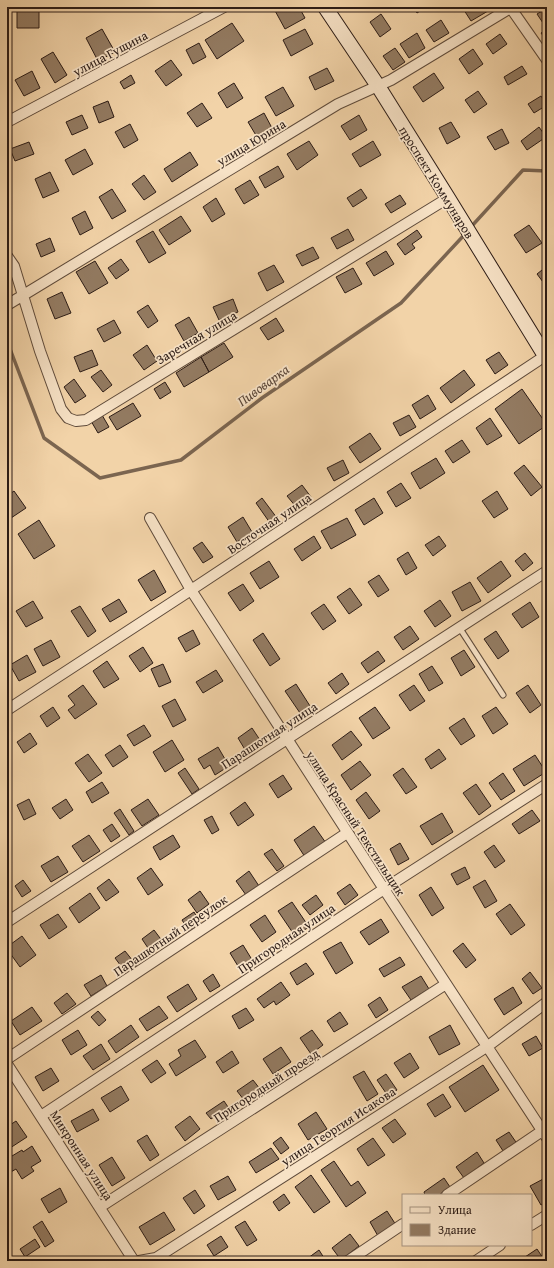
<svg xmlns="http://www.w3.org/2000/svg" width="554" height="1268" viewBox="0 0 554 1268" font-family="'Gentium Book Plus',serif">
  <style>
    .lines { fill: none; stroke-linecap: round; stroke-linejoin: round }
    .stream { stroke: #7b6550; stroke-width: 3.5 }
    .building { fill: #937b62; stroke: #2c1c16 }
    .lane-casing { stroke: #5e4a3a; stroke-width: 7 }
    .street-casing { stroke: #5e4a3a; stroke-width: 12 }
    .secondary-casing { stroke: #2c1c16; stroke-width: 16 }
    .lane { stroke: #f7e2c6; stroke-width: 5 }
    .street { stroke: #f7e2c6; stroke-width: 10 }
    .secondary { stroke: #f7e2c6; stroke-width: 14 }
    .labels { text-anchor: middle; stroke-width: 3.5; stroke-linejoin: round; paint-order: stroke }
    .street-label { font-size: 13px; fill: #2c1c16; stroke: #f7e2c6 }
    .water-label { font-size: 14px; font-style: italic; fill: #5a4638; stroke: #f7e2c6 }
  </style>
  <rect width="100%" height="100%" fill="#f2d3a8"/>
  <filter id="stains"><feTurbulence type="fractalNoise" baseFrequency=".005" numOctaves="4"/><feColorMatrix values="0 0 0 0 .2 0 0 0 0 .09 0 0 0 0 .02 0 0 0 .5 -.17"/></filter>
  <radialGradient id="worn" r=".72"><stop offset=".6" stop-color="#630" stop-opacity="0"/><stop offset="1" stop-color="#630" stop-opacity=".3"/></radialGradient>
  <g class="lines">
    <path class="stream" d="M470 228 523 170 547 171
      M7 341 44 438 100 478 181 460 262 398 401 303 466 233"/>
  </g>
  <path class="building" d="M17 7H39V28H17Z
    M273 7H299L305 18 285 29Z
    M413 7H426L417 13Z
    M462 7H486L488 11 471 21Z
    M547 8V21L543 23 537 14Z
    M381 14 391 29 380 37 370 22Z
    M441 20 449 33 434 42 426 30Z
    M232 23 244 41 217 59 205 40Z
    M102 29 115 52 98 61 86 38Z
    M305 29 313 44 291 56 283 40Z
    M547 29V41L541 33Z
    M417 33 425 48 409 58 400 44Z
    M500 34 507 44 493 54 486 44Z
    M199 43 206 57 193 64 186 50Z
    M395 48 405 62 393 70 383 56Z
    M473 49 483 64 469 74 459 59Z
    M53 52 67 75 55 83 41 59Z
    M171 60 182 75 166 86 155 71Z
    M522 66 527 74 508 85 504 77Z
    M327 68 334 81 315 90 309 77Z
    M32 71 40 88 24 96 15 80Z
    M434 73 444 88 423 102 413 87Z
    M131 75 135 83 124 89 120 82Z
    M234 83 243 98 227 108 218 93Z
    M283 87 294 106 276 116 265 97Z
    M478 91 487 104 474 113 465 100Z
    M541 96 547 105 534 113 528 104Z
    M108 101 114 117 99 123 93 107Z
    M202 103 212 118 197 127 187 113Z
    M264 113 272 128 257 137 248 122Z
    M82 115 88 128 72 135 66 122Z
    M359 115 367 130 350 140 341 126Z
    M451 122 460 137 447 144 439 128Z
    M130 124 138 140 124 148 115 132Z
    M539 127 546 137 527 150 521 141Z
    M502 129 509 143 495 150 487 137Z
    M309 141 318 155 297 170 287 154Z
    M373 141 381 155 360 167 352 154Z
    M29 142 34 154 15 161 10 149Z
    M85 149 93 164 73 175 65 160Z
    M190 152 198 165 172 182 164 169Z
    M278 166 284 177 265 188 259 177Z
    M50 172 59 191 43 198 35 179Z
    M144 175 156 192 144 200 132 184Z
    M250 180 259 195 244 204 235 189Z
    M112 189 126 211 112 219 99 197Z
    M361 189 367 198 353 207 347 198Z
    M400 195 406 204 391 213 385 204Z
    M216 198 225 214 212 222 203 207Z
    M85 211 93 228 80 235 72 218Z
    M181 216 191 231 169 245 159 230Z
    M529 225 542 243 526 253 514 235Z
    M348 229 354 240 337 249 331 238Z
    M417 230 422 237 412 244 415 248 405 255 397 244Z
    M153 231 166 253 149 263 136 241Z
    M50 238 55 251 41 257 36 244Z
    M313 247 319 258 302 266 296 255Z
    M386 251 394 264 374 276 366 263Z
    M121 259 129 270 116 279 108 268Z
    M95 261 108 283 89 294 76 272Z
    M274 265 284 282 267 291 258 273Z
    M547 266V285L546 286 537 274Z
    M353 268 362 284 345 293 336 277Z
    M62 292 71 313 55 319 47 299Z
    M233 299 238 312 219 320 213 307Z
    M148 305 158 321 148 328 137 312Z
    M189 317 198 333 184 341 175 325Z
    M276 318 284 331 268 340 260 328Z
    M114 320 121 333 104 342 97 329Z
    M224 343 233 357 209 372 201 357Z
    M147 345 157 361 144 370 133 355Z
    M92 350 98 365 80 372 74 357Z
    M499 352 508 365 495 374 486 360Z
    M201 357 209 372 184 387 176 373Z
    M101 370 112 385 103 392 91 377Z
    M464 370 475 385 451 403 440 388Z
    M74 379 86 396 75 403 64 387Z
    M165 382 171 392 160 399 154 389Z
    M522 389 547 425 519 444 495 409Z
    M428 395 436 409 420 419 412 405Z
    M133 403 141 416 117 430 109 417Z
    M102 415 109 427 98 433 91 421Z
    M409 415 416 427 400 436 393 423Z
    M490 418 502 436 487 445 476 428Z
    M370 433 381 449 360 463 349 447Z
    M462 440 470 452 453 463 445 451Z
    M436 458 445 473 420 489 411 473Z
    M343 460 349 473 334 481 327 468Z
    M524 465 542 487 531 496 514 473Z
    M401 483 411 498 396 507 387 492Z
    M302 485 311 497 297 508 287 496Z
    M14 491 26 508 11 518 7 512V496Z
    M497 491 508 509 494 518 482 501Z
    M262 498 277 518 270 523 256 503Z
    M374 498 383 513 364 525 355 510Z
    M243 517 252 532 237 542 228 527Z
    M347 518 356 535 331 549 321 531Z
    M39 520 55 546 34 559 18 534Z
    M314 536 321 548 302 561 294 549Z
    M439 536 446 546 433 556 425 545Z
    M202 542 213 557 203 563 193 548Z
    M408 552 417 568 406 575 397 559Z
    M525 553 533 563 523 571 515 561Z
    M269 561 279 577 260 589 250 573Z
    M501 561 511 576 488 593 477 578Z
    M154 570 166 592 151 601 138 580Z
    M379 575 389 590 378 597 368 582Z
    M470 582 481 601 462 611 452 592Z
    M243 584 254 601 240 611 228 593Z
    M350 588 362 605 349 614 337 597Z
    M119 599 127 612 110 622 102 609Z
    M440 600 451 616 435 627 424 611Z
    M33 601 43 618 26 627 16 611Z
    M530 602 539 617 522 628 512 614Z
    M324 604 336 621 323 630 311 613Z
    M80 606 96 631 88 637 71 611Z
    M410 626 419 639 403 650 394 637Z
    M193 630 200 644 186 652 178 638Z
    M496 631 509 651 498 659 484 639Z
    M263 633 280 659 270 666 253 640Z
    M51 640 60 657 43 666 34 649Z
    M143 647 153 663 140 672 129 656Z
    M464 650 475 667 461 676 451 658Z
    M378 651 385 661 368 673 361 663Z
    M27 655 36 672 19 681 10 665Z
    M107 661 119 679 104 688 93 671Z
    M163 664 171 682 159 687 151 669Z
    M432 666 443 683 429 691 419 674Z
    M216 670 223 681 203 693 196 682Z
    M342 673 349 684 336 694 328 683Z
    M296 684 310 706 300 713 285 691Z
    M83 685 97 704 75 719 68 710 75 705 68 696Z
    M414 685 425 701 410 711 399 695Z
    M528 685 541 705 530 713 516 693Z
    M175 699 186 720 173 727 162 706Z
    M53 707 60 718 47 727 40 716Z
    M375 707 390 728 373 739 359 718Z
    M496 707 508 724 493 734 482 716Z
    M464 718 475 736 461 745 449 728Z
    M144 725 151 736 134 746 127 735Z
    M252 728 262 743 247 753 238 738Z
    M351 731 362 745 342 760 332 745Z
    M30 733 37 744 24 753 17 742Z
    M172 740 184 760 165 772 153 752Z
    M120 745 128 757 113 767 105 755Z
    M218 747 229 766 215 775 210 765 204 769 198 759Z
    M439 749 446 759 431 769 425 759Z
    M88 754 102 773 89 782 75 763Z
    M535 755 546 772 524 786 513 769Z
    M360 761 371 775 351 790 341 775Z
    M185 768 199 789 192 794 178 773Z
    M403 768 417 787 406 794 393 775Z
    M503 773 515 791 501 800 489 783Z
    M283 775 292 789 278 798 269 784Z
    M102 782 109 793 92 803 86 792Z
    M476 784 491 806 479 815 463 793Z
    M366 792 380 811 369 819 356 800Z
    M29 799 36 814 24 820 17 805Z
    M66 799 73 810 60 819 52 808Z
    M148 799 159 815 142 826 131 810Z
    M245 802 254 815 238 826 230 813Z
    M120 809 134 831 129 835 114 813Z
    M532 810 540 821 519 834 512 824Z
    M442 813 453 832 432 845 420 826Z
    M212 816 219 830 212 834 204 820Z
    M112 824 120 836 111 842 103 830Z
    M314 826 326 843 305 857 294 840Z
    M89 835 100 851 83 862 72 846Z
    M173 835 180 847 160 860 153 847Z
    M400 843 409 859 398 865 390 849Z
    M494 845 505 861 495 868 484 852Z
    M272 849 284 866 277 871 264 854Z
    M58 856 68 872 51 882 41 866Z
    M465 867 470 878 457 885 451 874Z
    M151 868 163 885 148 895 137 878Z
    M249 871 259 886 246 895 236 881Z
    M109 879 119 892 106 901 97 888Z
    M23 880 31 891 22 897 15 886Z
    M485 880 497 901 485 908 473 887Z
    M350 884 358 895 345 905 337 893Z
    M431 887 444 908 432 916 419 895Z
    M200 891 209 904 197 913 188 900Z
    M90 893 100 908 79 923 69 908Z
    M316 895 323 905 310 915 302 905Z
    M292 902 309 927 295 936 278 911Z
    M510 904 525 925 511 935 496 914Z
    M194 912 202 926 190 933 182 920Z
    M58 914 67 927 49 939 40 925Z
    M265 915 276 932 262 942 250 925Z
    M381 919 389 932 369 945 360 932Z
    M154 930 163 942 150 951 142 939Z
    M22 936 36 955 20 967 7 949V947Z
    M341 942 353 963 336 974 323 952Z
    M463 943 476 960 466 968 453 951Z
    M243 945 254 963 241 971 230 953Z
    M125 951 137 966 127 974 115 958Z
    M400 957 405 965 384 977 379 969Z
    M306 963 314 974 297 985 290 973Z
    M530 972 542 988 533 994 522 979Z
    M213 974 220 986 210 992 203 981Z
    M101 975 107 986 91 996 84 985Z
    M421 976 429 989 411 1000 402 987Z
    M281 982 290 995 276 1005 274 1001 264 1008 257 999Z
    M188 984 197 999 177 1012 167 997Z
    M513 987 522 1003 504 1015 494 999Z
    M67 993 76 1004 62 1014 54 1003Z
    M380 997 388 1010 376 1018 368 1005Z
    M159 1006 168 1018 147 1031 139 1019Z
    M32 1007 42 1021 20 1035 11 1021Z
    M246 1008 254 1020 239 1029 232 1016Z
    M98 1011 106 1020 99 1026 91 1017Z
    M340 1012 348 1024 334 1032 327 1021Z
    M131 1025 139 1037 116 1053 108 1041Z
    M450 1025 460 1044 439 1055 429 1037Z
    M78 1030 87 1045 71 1055 62 1040Z
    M312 1030 323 1045 311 1054 300 1038Z
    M536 1036 543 1048 529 1056 522 1044Z
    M195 1040 206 1057 176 1076 169 1064 181 1056 178 1050Z
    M101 1044 110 1059 93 1070 83 1056Z
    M281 1047 291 1062 273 1074 263 1059Z
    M232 1051 239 1063 223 1073 216 1062Z
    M410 1053 419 1068 404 1078 394 1063Z
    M157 1060 166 1073 151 1083 142 1070Z
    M483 1065 499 1090 465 1112 449 1087Z
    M51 1068 59 1081 43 1091 35 1077Z
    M364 1071 378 1094 367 1101 353 1077Z
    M386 1074 397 1090 388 1096 377 1080Z
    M253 1080 260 1089 244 1100 237 1091Z
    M121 1086 129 1100 110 1112 101 1098Z
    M443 1094 451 1107 435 1117 427 1104Z
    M224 1101 228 1107 211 1119 206 1113Z
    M93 1109 99 1120 77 1132 71 1121Z
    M316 1112 327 1129 308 1140 298 1124Z
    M190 1116 200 1129 185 1141 175 1127Z
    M395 1119 406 1134 393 1143 382 1128Z
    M16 1121 27 1137 7 1150V1127Z
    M509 1132 518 1145 505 1154 496 1140Z
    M147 1135 159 1155 150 1161 137 1141Z
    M281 1137 289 1148 281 1154 273 1143Z
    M373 1138 385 1155 368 1166 357 1149Z
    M32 1146 41 1161 31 1167 34 1171 22 1179 16 1169 9 1173 7 1170V1159L22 1150 23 1152Z
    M271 1148 279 1159 256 1173 249 1162Z
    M477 1152 484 1163 464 1178 456 1167Z
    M112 1157 125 1178 112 1186 99 1165Z
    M334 1161 351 1186 358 1181 366 1193 346 1207 321 1170Z
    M311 1175 330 1202 314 1213 295 1187Z
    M228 1176 236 1190 218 1200 210 1186Z
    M444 1178 450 1187 439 1195H425L424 1192Z
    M545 1178 547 1182V1202L541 1205 530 1186Z
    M60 1188 67 1202 49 1213 41 1199Z
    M195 1190 205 1206 194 1214 183 1198Z
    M284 1194 290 1203 279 1211 273 1202Z
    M387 1211 396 1225 378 1236 370 1222Z
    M164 1212 175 1230 150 1245 139 1227Z
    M42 1221 54 1241 45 1247 33 1227Z
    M245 1221 257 1240 247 1246 235 1227Z
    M350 1234 359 1246 341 1260 332 1248Z
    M221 1236 228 1247 214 1256 207 1245Z
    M35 1239 40 1247 25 1257 20 1249Z
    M537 1249 545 1261H527L525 1257Z
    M319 1250 326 1261H304Z
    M226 1256 230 1261H219Z"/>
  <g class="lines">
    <defs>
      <path id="lane" d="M459 627 503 695"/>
      <path id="street" d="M510 7 547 60
        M7 122 224 7
        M7 256 14 266 40 351 61 409 68 418 76 421 86 420 448 198
        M7 305 338 104 391 80 512 7
        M150 518 191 590 384 889 547 1138
        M7 710 191 590 545 356
        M7 922 287 739 547 571
        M7 1059 347 833
        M7 1064 134 1261
        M41 1116 384 889 547 784
        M447 1195 542 1131
        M100 1207 446 984
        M531 1225 547 1215
        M139 1261 156 1258 488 1046 547 1002
        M348 1261 403 1224
        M476 1261 500 1245"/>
      <path id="secondary" d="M325 7 378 86 448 198 547 359"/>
    </defs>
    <use href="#lane" class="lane-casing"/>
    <use href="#street" class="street-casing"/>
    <use href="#secondary" class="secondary-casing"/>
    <use href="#lane" class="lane"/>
    <use href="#street" class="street"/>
    <use href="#secondary" class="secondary"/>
  </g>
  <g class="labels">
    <g class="street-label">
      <text transform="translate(110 53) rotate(-28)" y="5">улица Гущина</text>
      <text transform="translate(251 142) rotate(-31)" y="5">улица Юрина</text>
      <text transform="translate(437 182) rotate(58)" y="5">проспект Коммунаров</text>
      <text transform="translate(196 337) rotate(-31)" y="5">Заречная улица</text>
      <text transform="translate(269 523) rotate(-34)" y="5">Восточная улица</text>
      <text transform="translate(269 735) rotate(-33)" y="5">Парашютная улица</text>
      <text transform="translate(356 823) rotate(57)" y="5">улица Красный Текстильщик</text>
      <text transform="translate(170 935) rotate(-34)" y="5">Парашютный переулок</text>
      <text transform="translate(286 938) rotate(-34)" y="5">Пригородная улица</text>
      <text transform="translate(266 1085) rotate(-33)" y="5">Пригородный проезд</text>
      <text transform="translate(338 1126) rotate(-33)" y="5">улица Георгия Исакова</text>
      <text transform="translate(82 1155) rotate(57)" y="5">Микронная улица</text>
    </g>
    <g class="water-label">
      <text transform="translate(263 385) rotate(-36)" y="5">Пивоварка</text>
    </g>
  </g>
  <rect width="554" height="1268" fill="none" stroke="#f2d3a8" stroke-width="24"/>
  <rect x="8" y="8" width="538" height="1252" fill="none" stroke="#2c1c16" stroke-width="2"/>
  <rect x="12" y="12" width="530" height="1244" fill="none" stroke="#2c1c16"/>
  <rect x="402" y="1194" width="130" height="52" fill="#f7e2c6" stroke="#a69380"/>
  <rect x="410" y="1207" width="20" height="6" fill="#f7e2c6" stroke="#a69380"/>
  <text x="438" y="1214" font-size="12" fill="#2c1c16">Улица</text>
  <rect x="410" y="1224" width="20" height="12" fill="#937b62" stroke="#a69380"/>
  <text x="438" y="1234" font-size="12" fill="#2c1c16">Здание</text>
  <rect width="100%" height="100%" filter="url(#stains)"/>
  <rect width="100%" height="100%" fill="url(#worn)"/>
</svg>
